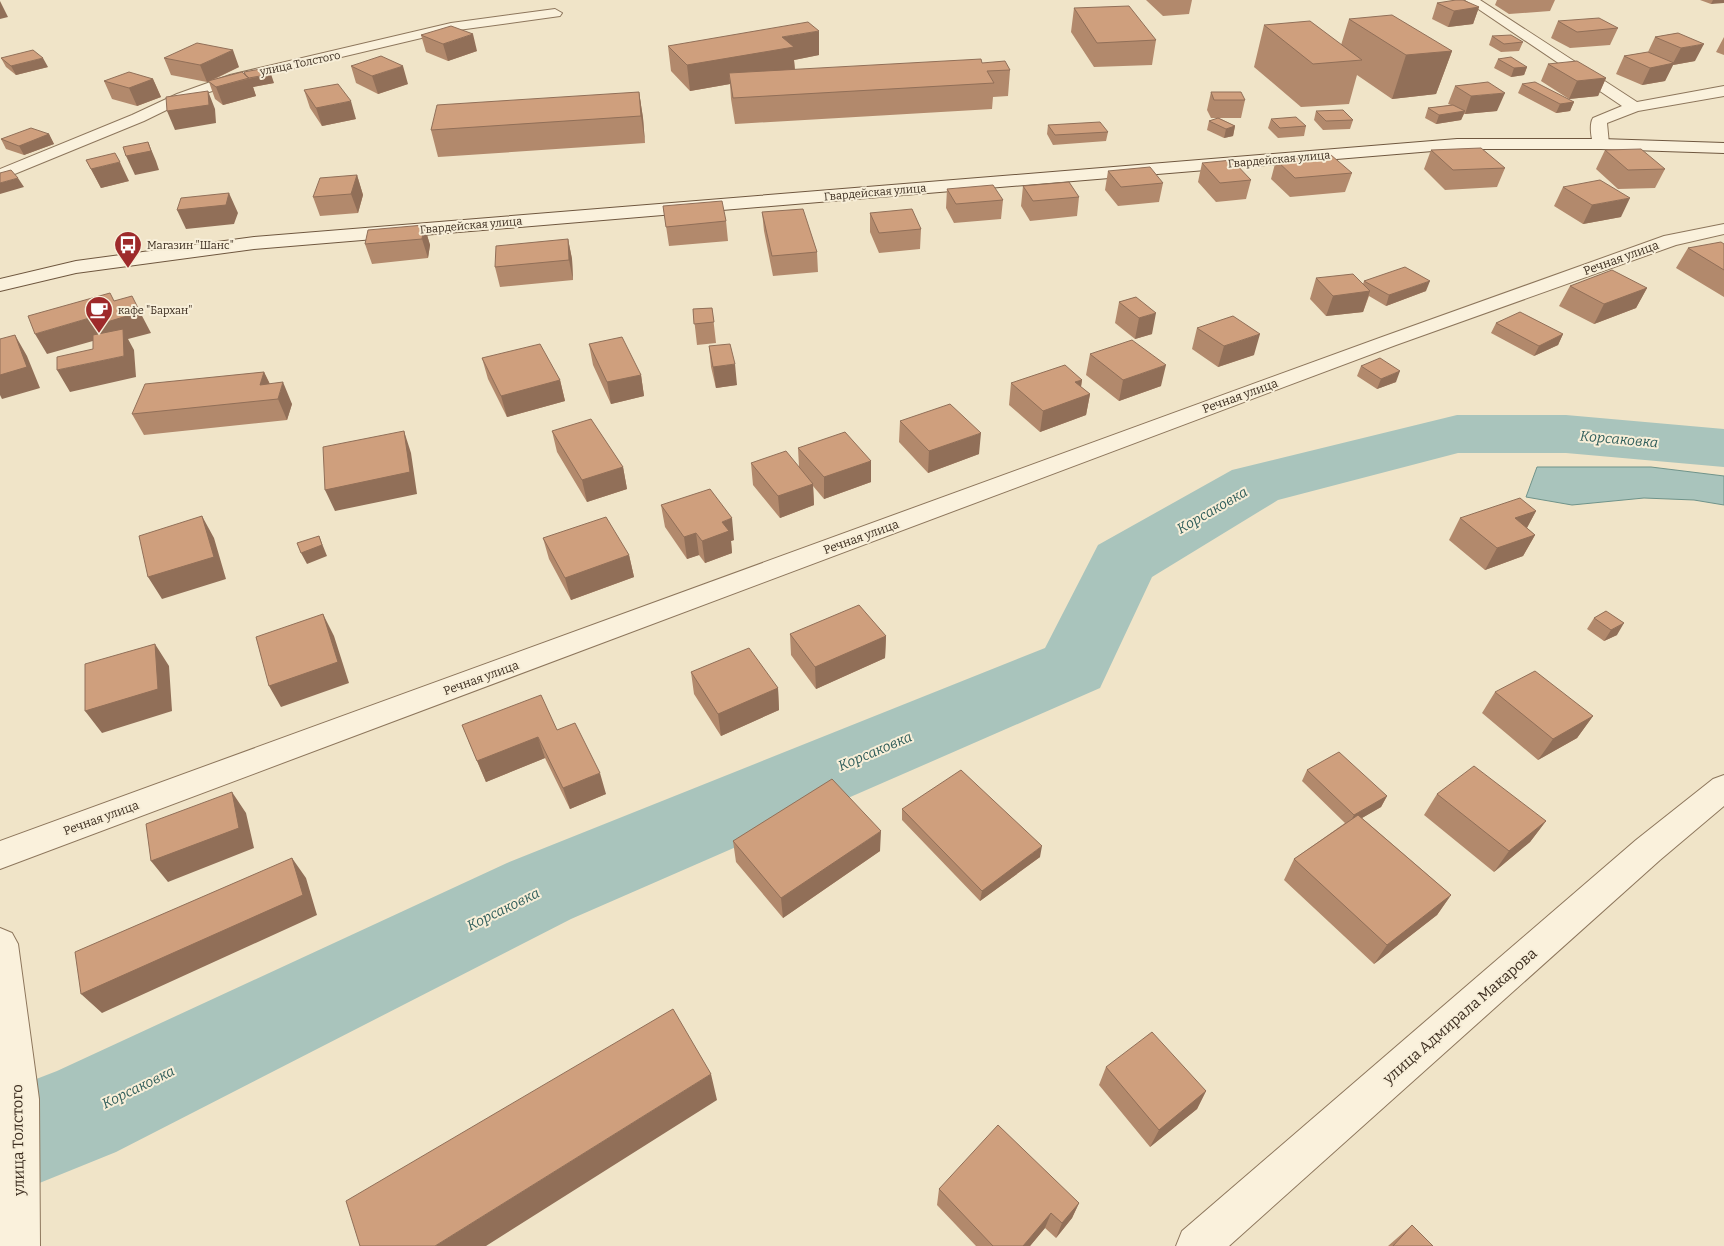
<svg xmlns="http://www.w3.org/2000/svg" width="1724" height="1246" viewBox="0 0 1724 1246" font-family="Bitter,serif">
  <style>
    .water { fill: #a9c4bc; stroke: #6f938a }
    .lines { fill: none; stroke-linecap: round; stroke-linejoin: round }
    .river { fill: #a9c4bc; fill-rule: evenodd }
    .minor-casing { stroke: #8d765c; stroke-width: 2 }
    .secondary-casing { stroke: #6f573f; stroke-width: 2 }
    .minor { fill: #faf1dc; fill-rule: evenodd }
    .secondary { fill: #faf1dc; fill-rule: evenodd }
    .wall { fill: #b2896c }
    .shaded-wall { fill: #916f58 }
    .building { fill: #cf9f7d; stroke: #916f58 }
    .labels { text-anchor: middle; stroke-width: 4; stroke-linejoin: round; paint-order: stroke }
    .far-street-label { font-size: 11px; fill: #3d2e20; stroke: #f7eed8 }
    .far-poi-label { font-size: 11px; fill: #3d2e20; stroke: #f7eed8; text-anchor: start }
    .street-label { font-size: 12px; fill: #3d2e20; stroke: #f7eed8 }
    .water-label { font-size: 14px; font-style: italic; fill: #2f5d5a; stroke: #f7eed8 }
    .near-street-label { font-size: 15px; fill: #3d2e20; stroke: #f7eed8 }
  </style>
  <rect width="100%" height="100%" fill="#f0e4c8"/>
  <path class="water" d="M1537 467H1651L1724 476V505L1694 500 1644 498 1572 505 1526 497Z"/>
  <g class="lines">
    <path class="river" d="M1457 415H1566L1724 429V467L1566 453H1458L1278 500 1152 577 1100 688 571 919 116 1152 0 1199V1093L57 1071 507 863 1045 648 1098 545 1232 470Z"/>
    <defs>
      <path id="minor" d="M1465 0H1480L1637 102 1724 86V96L1638 111 1607 123 1609 144 1607 147H1595C1591 141 1589 124 1593 118L1622 106Z
        M555 9 562 13 560 16 451 31 240 81 187 100 144 121 0 180V169L132 115 177 94 230 75 451 23Z
        M1724 224V234L1676 245 1396 345 0 869V841L1382 337 1664 236Z
        M1724 775V806L1660 860 1229 1246H1176L1182 1231 1636 840 1713 779Z
        M0 928 12 933 18 944 39 1099 40 1246H0Z"/>
      <path id="secondary" d="M1457 139H1601L1724 143V153L1601 149H1457L254 249 76 273 0 291V279L76 261 254 237Z"/>
    </defs>
    <use href="#minor" class="minor-casing"/>
    <use href="#secondary" class="secondary-casing"/>
    <use href="#minor" class="minor"/>
    <use href="#secondary" class="secondary"/>
  </g>
  <path class="wall" d="M1146 0H1192L1189 14 1163 16Z
    M1497 0H1555L1550 11 1509 14 1495 5Z
    M1700 0H1724L1711 4Z
    M1437 3 1479 7 1473 24 1448 27 1432 19Z
    M1074 8 1156 40 1152 65 1094 67 1071 32Z
    M1349 19 1452 51 1436 94 1392 99 1357 75 1349 104 1301 107 1254 67 1264 25 1341 45Z
    M1558 21 1618 28 1610 45 1570 48 1551 38Z
    M1678 33 1695 61 1673 65 1665 81 1642 85 1616 74 1624 56 1648 52 1655 37Z
    M421 35 477 51 448 61 426 52Z
    M1492 36 1523 42 1519 51 1501 52 1489 45Z
    M1724 37V55L1716 52Z
    M668 46 819 55 794 60 795 70 982 63 1010 70 1008 96 993 97 992 109 735 124 731 99 730 84 690 91 671 71Z
    M1 58 48 67 16 75 6 67Z
    M164 58 239 67 213 80 244 75V72L274 83 253 87 256 96 223 105 215 99 209 82H207L171 75Z
    M1498 59 1527 67 1524 75 1511 77 1494 68Z
    M1548 64 1606 78 1598 96 1569 99 1541 81Z
    M351 66 408 84 378 94 356 83Z
    M153 79 161 97 137 106 112 99 104 81Z
    M1522 84 1574 102 1570 111 1556 113 1518 93Z
    M1455 86 1497 111 1464 114 1461 120 1436 124 1425 118 1428 108 1451 105 1448 104Z
    M304 90 356 119 322 126 310 108Z
    M639 92 643 118 645 143 438 157 431 130Z
    M1211 92 1245 100 1241 118H1219L1235 126 1233 136 1224 138 1207 130 1209 121 1218 118H1211L1207 110Z
    M1316 111 1353 120 1350 129 1323 130 1314 120Z
    M1271 119 1306 126 1304 136 1278 138 1268 128Z
    M1048 125 1108 132 1106 141 1053 145 1047 134Z
    M49 134 54 144 24 155 6 149 1 139Z
    M1431 150 1505 168 1497 187 1445 190 1424 169Z
    M1605 150 1665 169 1655 188 1618 189 1596 169Z
    M86 160 129 181 101 188Z
    M1276 160 1352 173 1345 192 1290 197 1271 179Z
    M1202 163 1251 180 1246 199 1216 202 1198 182Z
    M1108 171 1163 183 1159 202 1118 206 1105 190Z
    M357 175 363 195 358 213 320 216 313 197Z
    M1023 186 1079 197 1077 216 1030 221 1021 206Z
    M1563 187 1621 217 1583 224 1554 206Z
    M947 189 1003 200 1001 219 954 223 946 208Z
    M663 206 726 221 728 241 669 246Z
    M762 212 817 252 818 272 773 276 764 231Z
    M870 213 921 229 920 249 879 253 870 232Z
    M424 225 430 245 428 258 372 264 365 244Z
    M568 239 572 259 573 280 500 287 495 267Z
    M1724 244V297L1676 268 1688 248Z
    M1316 278 1363 284 1364 281 1426 291 1386 306 1369 296 1363 312 1326 316 1310 299Z
    M1570 286 1647 288 1636 308 1594 324 1559 306Z
    M1136 297 1152 334 1135 339 1115 323 1119 302Z
    M712 308 716 343 697 345 693 309Z
    M1496 323 1563 334 1558 345 1534 356 1491 333Z
    M1197 328 1254 355 1218 367 1192 349Z
    M589 344 641 375 644 396 611 404 593 365Z
    M709 346 737 385 716 388 711 367Z
    M1090 354 1161 386 1119 401 1086 375Z
    M482 358 560 380 565 401 507 417 488 379Z
    M1361 366 1396 382 1377 389 1357 376Z
    M264 372 270 384 292 404 287 420 144 435 132 414Z
    M1082 380 1081 387 1090 394 1086 415 1040 432 1009 405 1011 383Z
    M900 421 979 454 928 473 899 442Z
    M552 431 623 467 627 489 587 502 557 452Z
    M798 448 871 461V482L824 499 813 486 814 505 780 518 753 485 751 463 799 467Z
    M661 505 734 540 731 541 732 553 705 563 699 555 687 559 665 527Z
    M1536 511 1527 528 1535 535 1523 556 1485 570 1449 540 1460 518Z
    M543 538 629 555 634 577 571 600 549 559Z
    M1606 611 1617 635 1604 641 1587 629 1594 618Z
    M790 634 886 636 885 658 816 689 791 655Z
    M691 672 778 688 779 710 721 736 694 694Z
    M1495 692 1593 716 1577 738 1538 760 1482 713Z
    M462 725 557 730 606 794 570 809 545 758 486 782Z
    M1307 770 1387 796 1381 807 1362 818 1451 895 1437 915 1374 964 1284 880 1294 859 1345 823 1302 781Z
    M1437 794 1546 821 1530 842 1494 872 1424 815Z
    M902 809 1040 857 980 901 902 820Z
    M733 841 880 851 783 918 736 862Z
    M1106 1067 1206 1091 1197 1109 1150 1147 1099 1085Z
    M939 1189 1079 1203 1072 1218 1056 1238 1045 1228 1030 1246H976L937 1205Z
    M1412 1225 1433 1246H1388Z"/>
  <path class="shaded-wall" d="M1713 0H1724V3L1711 4Z
    M0 1 8 17 0 19Z
    M1479 7 1473 24 1448 27 1454 11Z
    M819 31V55L794 60 795 72 729 73 730 84 690 91 687 65 782 37Z
    M473 34 477 51 448 61 443 44Z
    M1704 44 1695 61 1673 65 1665 81 1642 85 1650 68 1673 63 1681 48Z
    M233 50 239 67 207 82 200 65Z
    M1452 51 1436 94 1392 99 1406 55Z
    M43 58 48 67 16 75 11 66Z
    M403 66 408 84 378 94 372 76Z
    M1527 67 1524 75 1511 77 1514 68Z
    M271 74 274 83 253 87 256 96 223 105 216 87 248 79Z
    M1606 78 1598 96 1569 99 1577 81Z
    M153 79 161 97 137 106 129 88Z
    M208 91 215 109 216 123 175 130 167 111Z
    M639 92 643 118 645 143 641 116Z
    M1505 93 1497 111 1465 114 1471 96Z
    M351 101 356 119 322 126 316 108Z
    M1574 102 1570 111 1556 113 1560 104Z
    M1465 111 1461 120 1436 124 1439 115Z
    M1235 126 1233 136 1224 138 1226 129Z
    M49 134 54 144 24 155 19 146Z
    M148 142 156 161 159 170 135 175 126 156Z
    M120 162 129 181 101 188 91 169Z
    M357 175 363 195 358 213 351 194Z
    M18 178 24 187 0 194V183Z
    M229 193 238 213 234 224 186 229 177 210Z
    M1630 198 1621 217 1583 224 1592 205Z
    M424 225 430 245 428 258 422 239Z
    M568 239 572 259 573 280 569 260Z
    M1430 281 1426 291 1386 306 1389 295Z
    M1647 288 1636 308 1594 324 1604 304Z
    M1370 291 1363 312 1326 316 1333 296Z
    M140 312 151 333 128 339 134 350 136 377 70 392 57 370 124 356 114 335 47 354 35 334 103 314 122 317Z
    M1156 313 1152 334 1135 339 1139 318Z
    M1260 334 1254 355 1218 367 1224 346Z
    M1563 334 1558 345 1534 356 1539 346Z
    M15 335 27 356 40 388 2 399 0 395V375Z
    M735 364 737 385 716 388 713 367Z
    M1166 365 1161 386 1119 401 1123 380Z
    M1400 371 1396 382 1377 389 1381 379Z
    M264 372 274 393 260 385Z
    M641 375 644 396 611 404 607 382Z
    M560 380 565 401 507 417 501 396Z
    M1082 380 1079 398 1090 394 1086 415 1040 432 1043 411 1075 382Z
    M283 382 292 404 287 420 278 399Z
    M404 431 411 453 417 494 335 511 325 490Z
    M981 433 979 454 928 473 929 451Z
    M871 461V482L824 499V477Z
    M623 467 627 489 587 502 582 480Z
    M813 484 814 505 780 518 778 496Z
    M1536 511 1524 533 1515 518Z
    M202 516 214 538 226 579 162 599 148 577Z
    M732 518 734 540 731 541 732 553 705 563 702 541 722 522Z
    M696 533 699 555 687 559 684 537Z
    M1535 535 1523 556 1485 570 1497 548Z
    M319 536 327 556 307 564 301 553Z
    M629 555 634 577 571 600 565 578Z
    M323 614 334 636 349 683 281 707 269 686Z
    M1624 623 1617 635 1604 641 1611 630Z
    M886 636 885 658 816 689 815 667Z
    M155 644 169 666 172 711 102 733 85 711Z
    M778 688 779 710 721 736 718 714Z
    M1593 716 1577 738 1538 760 1553 739Z
    M538 737 545 758 486 782 477 761Z
    M600 773 606 794 570 809 563 788Z
    M232 792 246 813 254 848 168 882 151 861Z
    M1387 796 1381 807 1348 826 1354 815Z
    M1546 821 1530 842 1494 872 1509 851Z
    M881 831 880 851 783 918 781 898Z
    M1042 846 1040 857 980 901 982 891Z
    M292 858 306 878 317 915 102 1013 81 994Z
    M1451 895 1437 915 1374 964 1387 945Z
    M711 1074 717 1100 486 1246H435Z
    M1206 1091 1197 1109 1150 1147 1159 1130Z
    M1079 1203 1072 1218 1056 1238 1062 1223Z
    M1051 1213 1045 1228 1030 1246H1023Z"/>
  <path class="building" d="M1456 0H1463L1479 7 1454 11 1437 3Z
    M1129 6 1156 40 1097 43 1074 8Z
    M1392 15 1452 51 1406 55 1349 19Z
    M1599 18 1618 28 1577 32 1558 21Z
    M1310 21 1362 60 1313 64 1264 25Z
    M808 22 819 31 782 37 794 47 687 65 668 46Z
    M451 26 473 34 443 44 421 35Z
    M1678 33 1704 44 1681 48 1655 37Z
    M1511 35 1523 42 1504 44 1492 36Z
    M197 43 233 50 200 65 164 58Z
    M33 50 43 58 11 66 1 58Z
    M1648 52 1674 63 1650 68 1624 56Z
    M381 56 403 66 372 76 351 66Z
    M1511 57 1527 67 1514 68 1498 59Z
    M981 59 982 63 1005 61 1010 70 987 71 994 83 733 98 729 73Z
    M1577 61 1606 78 1577 81 1548 64Z
    M266 68 271 74 249 78 246 76 244 72Z
    M129 72 153 79 129 88 104 81Z
    M242 72 249 78 216 87 208 81Z
    M1488 82 1505 93 1471 96 1455 86Z
    M1535 82 1574 102 1560 104 1522 84Z
    M338 84 351 101 316 108 304 90Z
    M208 91 209 105 167 111 166 97Z
    M639 92 641 116 431 130 437 105Z
    M1211 92H1241L1245 100H1214Z
    M1453 105 1465 111 1439 115 1428 108Z
    M1343 110 1353 120 1326 121 1316 111Z
    M1296 117 1306 126 1280 128 1271 119Z
    M1218 118 1235 126 1226 129 1209 121Z
    M1100 122 1108 132 1055 135 1048 125Z
    M31 128 49 134 19 146 1 139Z
    M148 142 151 151 126 156 123 147Z
    M1481 148 1505 168 1453 170 1431 150Z
    M1641 149 1665 169 1628 170 1605 150Z
    M115 153 120 162 91 169 86 160Z
    M1331 155 1352 173 1295 178 1276 160Z
    M1232 160 1251 180 1220 183 1202 163Z
    M1150 167 1163 183 1121 187 1108 171Z
    M11 170 18 178 0 183V173Z
    M357 175 351 194 313 197 320 178Z
    M1600 180 1630 198 1592 205 1563 187Z
    M1069 182 1079 197 1033 201 1023 186Z
    M993 185 1003 200 956 204 947 189Z
    M229 193 226 205 177 210 181 198Z
    M722 201 726 221 666 227 663 206Z
    M803 209 817 252 772 256 762 212Z
    M912 209 921 229 879 233 870 213Z
    M424 225 422 239 365 244 368 230Z
    M568 239 569 260 495 267 496 246Z
    M1721 242 1724 244V270L1688 248Z
    M1405 267 1430 281 1389 295 1364 281Z
    M1612 270 1647 288 1604 304 1570 286Z
    M1353 274 1370 291 1333 296 1316 278Z
    M110 293 114 301 132 296 140 312 107 322 103 314 35 334 28 316Z
    M1136 297 1156 313 1139 318 1119 302Z
    M712 308 714 322 694 324 693 309Z
    M1520 312 1563 334 1539 346 1496 323Z
    M1233 316 1260 334 1224 346 1197 328Z
    M123 329 124 356 57 370V357L93 349V335Z
    M15 335 27 367 0 375V339Z
    M622 337 641 375 607 382 589 344Z
    M1132 340 1166 365 1123 380 1090 354Z
    M540 344 560 380 501 396 482 358Z
    M730 344 735 364 713 367 709 346Z
    M1380 358 1400 371 1381 379 1361 366Z
    M1065 365 1082 380 1075 382 1090 394 1043 411 1011 383Z
    M264 372 260 385 283 382 278 399 132 414 145 384Z
    M950 404 981 433 929 451 900 421Z
    M591 419 623 467 582 480 552 431Z
    M404 431 410 472 325 490 323 447Z
    M845 432 871 461 824 477 798 448Z
    M786 451 813 484 778 496 751 463Z
    M710 489 732 518 722 522 729 531 702 541 696 533 684 537 661 505Z
    M1520 498 1536 511 1515 518 1535 535 1497 548 1460 518Z
    M202 516 214 557 148 577 139 536Z
    M606 517 629 555 565 578 543 538Z
    M319 536 322 545 301 553 297 543Z
    M859 605 886 636 815 667 790 634Z
    M1606 611 1624 623 1611 630 1594 618Z
    M323 614 338 662 269 686 256 637Z
    M155 644 158 689 85 711V664Z
    M749 648 778 688 718 714 691 672Z
    M1535 671 1593 716 1553 739 1495 692Z
    M541 695 557 730 575 723 600 773 563 788 538 737 477 761 462 725Z
    M1339 752 1387 796 1354 815 1307 770Z
    M1474 766 1546 821 1509 851 1437 794Z
    M961 770 1042 846 982 891 902 809Z
    M832 779 881 831 781 898 733 841Z
    M232 792 239 828 151 861 146 824Z
    M1358 815 1451 895 1387 945 1294 859Z
    M292 858 303 895 81 994 75 952Z
    M673 1009 711 1074 435 1246H360L346 1201Z
    M1152 1032 1206 1091 1159 1130 1106 1067Z
    M998 1125 1079 1203 1062 1223 1051 1213 1023 1246H993L939 1189Z
    M1412 1225 1433 1246H1393Z"/>
  <defs>
    <symbol id="bus-pin" viewBox="-11 -11 22 30"><path d="M0 17L-7.5 6A9.5 9.5 0 1 1 7.5 6Z" fill="#9e2a2b" stroke="#f7eed8"/><path d="M-5-6H5V4H4V6H2V4H-2V6H-4V4H-5ZM-3.5-4V0h7V-4ZM-3.5 1.2v1.5H-2V1.2ZM2 1.2v1.5H3.5V1.2Z" fill="#fff"/></symbol>
    <symbol id="cafe-pin" viewBox="-11 -11 22 30"><path d="M0 17L-7.5 6A9.5 9.5 0 1 1 7.5 6Z" fill="#9e2a2b" stroke="#f7eed8"/><path d="M-5.5-4.5H6V0H3Q3 3.5 0 3.5H-2.5Q-5.5 3.5-5.5 0ZM3-3.2v2h1.7v-2ZM-6 4.5H4V6H-6Z" fill="#fff"/></symbol>
  </defs>
  <g fill-rule="evenodd">
    <use href="#bus-pin" x="112" y="229" width="32" height="43"/>
    <use href="#cafe-pin" x="83" y="294" width="32" height="43"/>
  </g>
  <g class="labels">
    <g class="far-street-label">
      <text transform="translate(300 63) rotate(-12)" y="4">улица Толстого</text>
      <text transform="translate(1279 159) rotate(-5)" y="4">Гвардейская улица</text>
      <text transform="translate(875 192) rotate(-5)" y="4">Гвардейская улица</text>
      <text transform="translate(471 225) rotate(-5)" y="4">Гвардейская улица</text>
    </g>
    <g class="far-poi-label">
      <text x="147" y="249">Магазин "Шанс"</text>
      <text x="118" y="314">кафе "Бархан"</text>
    </g>
    <g class="street-label">
      <text transform="translate(1621 258) rotate(-20)" y="4">Речная улица</text>
      <text transform="translate(1240 396) rotate(-20)" y="4">Речная улица</text>
      <text transform="translate(861 537) rotate(-20)" y="4">Речная улица</text>
      <text transform="translate(481 678) rotate(-20)" y="4">Речная улица</text>
      <text transform="translate(101 818) rotate(-20)" y="4">Речная улица</text>
    </g>
    <g class="water-label">
      <text transform="translate(1619 439) rotate(5)" y="5">Корсаковка</text>
      <text transform="translate(1212 510) rotate(-30)" y="5">Корсаковка</text>
      <text transform="translate(875 751) rotate(-23)" y="5">Корсаковка</text>
      <text transform="translate(503 909) rotate(-26)" y="5">Корсаковка</text>
      <text transform="translate(138 1087) rotate(-26)" y="5">Корсаковка</text>
    </g>
    <g class="near-street-label">
      <text transform="translate(1460 1016) rotate(-41)" y="5">улица Адмирала Макарова</text>
      <text transform="translate(18 1140) rotate(-91)" y="5">улица Толстого</text>
    </g>
  </g>
</svg>
